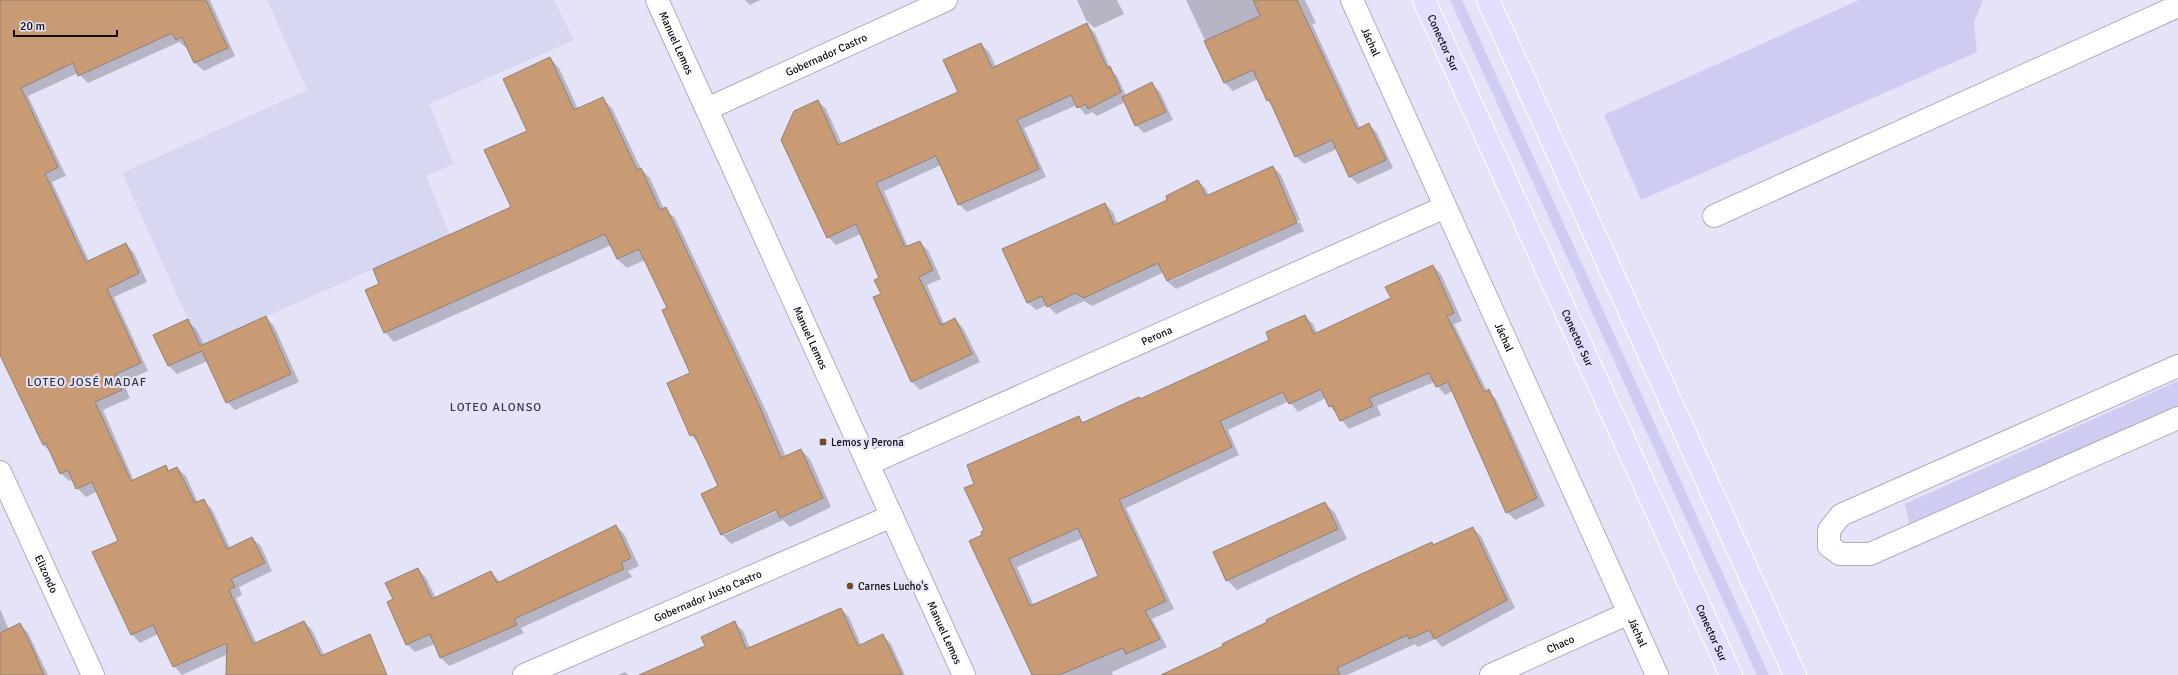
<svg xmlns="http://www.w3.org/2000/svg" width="2178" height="675" viewBox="0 0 2178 675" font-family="Signika,sans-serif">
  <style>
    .built { fill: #d8d7f1 }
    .green { fill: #ceccf1 }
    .shadow { fill: #0003; fill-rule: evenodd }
    .building { fill: #c99b74; stroke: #908073; fill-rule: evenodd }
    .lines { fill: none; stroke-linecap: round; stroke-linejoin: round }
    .minor-casing { stroke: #aeadc0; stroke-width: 24 }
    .major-casing { stroke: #fff; stroke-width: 24 }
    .minor { stroke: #fff; stroke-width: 22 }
    .major { stroke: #e2dffe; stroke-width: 22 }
    .poi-dot { fill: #734c29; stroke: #e4e3f7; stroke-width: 1.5 }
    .labels { text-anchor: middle; stroke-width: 4; stroke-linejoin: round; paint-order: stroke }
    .street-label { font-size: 11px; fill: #0c0c12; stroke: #e4e3f7 }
    .poi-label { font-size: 11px; fill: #0c0c12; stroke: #e4e3f7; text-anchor: start }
    .neighbourhood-label { font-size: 12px; letter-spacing: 1px; fill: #363545; stroke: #e4e3f7 }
  </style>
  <rect width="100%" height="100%" fill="#e4e3f7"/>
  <path class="built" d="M267 0H554L574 40 429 104 454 164 426 176 450 235 200 346 122 173 307 90Z"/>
  <path class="green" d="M1450 0H1462L1769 675H1757Z
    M1859 0H1983L1974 22 1977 52 1641 200 1604 115Z
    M2178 381V406L1909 524 1905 504Z"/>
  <path class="shadow" d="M0 0H210L235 56 204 71 195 63 188 46 185 47 179 42 88 83 78 73 28 96 66 176 52 182 89 261 126 244 134 253 147 282 114 297 148 371 123 382 130 398 103 410 134 481 165 467 170 471 177 468 186 476 198 503 203 500 212 509 230 548 252 538 261 546 272 571 239 587 242 595 236 598 257 644 304 622 312 630 334 675H227L228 654 182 675 174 666 158 634 140 643 132 634 119 542 98 491 86 497 77 488 73 480 69 481 61 473 52 453 43 445 0 351Z
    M745 0H760L750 5Z
    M1077 0H1117L1124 14 1094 28 1086 20Z
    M1186 0H1305L1316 23 1312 24 1360 128 1369 125 1377 133 1393 168 1358 184 1349 176 1337 149 1304 164 1296 156 1274 107 1267 100 1258 79 1233 91 1225 83Z
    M1087 25 1095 33 1111 70 1117 76 1126 96 1152 84 1160 92 1173 120 1144 133 1136 125 1125 102 1097 116 1092 112 1086 115 1077 105 1024 128 1046 177 967 212 959 204 941 165 884 191 908 247 919 242 928 250 941 279 927 285 944 324 955 319 963 328 980 362 920 390 912 382 874 298 882 294 881 278 861 234 836 245 828 237 818 101 826 109 842 144 959 93 981 44 989 52 996 67Z
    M550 58 559 68 578 109 603 99 612 108 641 169 650 178 664 209 675 218 768 415 786 457 801 450 810 459 831 507 790 527 783 520 731 544 722 534 720 487 699 444 691 435V373L669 308 645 260 627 268 617 259 611 245 394 342 385 332 381 284 513 208 528 132ZM780 507 781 509 724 535V532Z
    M1273 167 1281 175 1300 220 1170 279V281L1300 222 1304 231 1176 289 1167 281 1164 272 1092 306 1084 301 1056 314 1047 305 1036 310 1027 302 1105 204 1113 212 1118 225 1169 200 1198 181 1206 189 1209 196Z
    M1433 266 1441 274 1462 321 1454 324 1487 391 1496 399 1545 506 1515 520 1507 512 1453 391 1445 395 1434 382 1377 406 1381 415 1349 429 1330 406 1326 398 1298 412 1289 401 1228 430 1239 455 1126 508 1174 609 1152 619 1167 647 1112 672 1113 675H1034L984 536 985 531 976 485 1078 417 1084 423 1141 400 1271 340 1304 316 1313 324 1317 333 1392 298ZM1083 538 1099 576 1034 606 1017 567Z
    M266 318 274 326 299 382 235 410 227 402 208 361 177 374 169 366 155 335 188 321 196 329 204 345Z
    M1325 503 1335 513 1347 539 1237 590 1227 580Z
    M616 526 624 534 639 566 628 571 632 577 521 628 524 633 449 666 441 658 435 644 415 652 407 644 418 569 426 578 436 598 491 572 500 582Z
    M1472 528 1481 536 1515 608 1442 647 1435 639 1418 647 1415 644 1347 675H1203L1196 660 1268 623Z
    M0 609 9 630 20 624 28 633 48 675H0Z
    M841 609 849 617 861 645 883 636 891 644 905 675H641L707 647 734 623 743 631 750 648Z
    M625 672 629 675H618Z"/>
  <path class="building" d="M0 0H206L228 48 194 63 182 37 176 40 172 33 78 76 73 63 21 88 58 167 45 174 86 262 126 243 139 273 107 289 141 363 116 374 122 390 95 402 131 481 166 465 168 471 177 467 195 503 204 499 227 549 252 537 265 563 231 579 235 587 229 590 253 644 304 621 321 656 370 634 387 675H226L227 643 173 667 153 625 131 635 92 552 118 541 92 482 76 489 68 470 60 474 46 443 43 445 0 355Z
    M1253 0H1297L1357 129 1369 123 1386 160 1349 177 1332 140 1295 157 1269 99 1267 101 1253 70 1224 83 1204 41 1260 16Z
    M1087 23 1107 68 1110 66 1121 92 1088 109 1086 104 1077 108 1071 95 1017 120 1039 169 958 205 936 156 876 183 905 247 920 241 933 270 919 277 941 325 955 318 972 354 911 382 873 297 881 294 874 280 879 278 856 224 827 238 781 140 794 111 818 100 838 145 958 92 943 60 981 43 992 68Z
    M550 57 574 110 603 97 637 170 641 168 660 210 666 207 759 405 781 458 801 449 823 498 780 518 776 510 721 535 701 494 718 486 694 434 690 436 667 383 690 373 662 310 667 308 639 249 617 259 605 234 384 333 365 290 379 284 373 269 511 207 484 150 527 131 503 79Z
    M1152 82 1166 112 1135 126 1122 97Z
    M1273 166 1297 223 1167 281 1158 263 1084 298 1075 293 1047 307 1042 296 1027 303 1002 249 1105 203 1114 225 1167 200 1166 196 1198 180 1206 196Z
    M1433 265 1454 313 1447 316 1484 392 1489 389 1537 498 1506 513 1448 382 1436 387 1429 373 1369 398 1373 406 1340 421 1332 405 1329 407 1321 389 1289 404 1283 392 1220 421 1232 447 1119 500 1166 601 1145 611 1160 639 1126 654 1123 648 1059 675H1032L969 541 982 535 981 532 984 530 964 488 974 484 967 465 1079 416 1082 423 1139 397 1140 399 1269 340 1266 332 1305 315 1314 334 1391 298 1385 287ZM1078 528 1098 576 1030 606 1009 559Z
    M266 316 291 374 226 403 202 351 168 366 153 335 188 319 200 346Z
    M1325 502 1338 529 1226 581 1213 552Z
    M616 525 631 558 621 563 624 569 514 619 517 625 440 658 430 634 406 645 387 602 393 599 385 583 418 568 432 599 491 571 497 583Z
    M1473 527 1507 600 1434 639 1430 630 1409 639 1407 635 1337 668 1340 675H1161L1223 646 1222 644 1267 622 1266 620 1359 575 1432 542 1433 545Z
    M841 608 858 646 883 634 902 675H639L705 646 701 637 735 621 746 649Z
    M20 623 31 645 44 675H0V633Z"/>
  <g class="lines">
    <defs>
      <g id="minor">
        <path id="s1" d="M657 0 964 675"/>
        <path id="s2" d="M1352 0 1657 675"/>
        <path id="s3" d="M707 109 946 0"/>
        <path d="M1714 216 2178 6"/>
        <path d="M2178 366 1841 515 1829 530V546L1840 554H1870L2178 418"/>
        <path id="s4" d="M868 464 1445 207"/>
        <path id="s5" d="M0 472 93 675"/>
        <path id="s6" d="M524 675 892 516"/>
        <path id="s7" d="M1491 675 1629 613"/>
      </g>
      <g id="major">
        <path id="s8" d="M1424 0 1731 675"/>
        <path d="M1488 0 1795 675"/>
      </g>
    </defs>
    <use href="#minor" class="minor-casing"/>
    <use href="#major" class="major-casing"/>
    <use href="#minor" class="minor"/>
    <use href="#major" class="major"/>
  </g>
  <g class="poi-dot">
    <rect x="819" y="438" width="8" height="8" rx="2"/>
    <circle cx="850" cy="586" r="4"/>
  </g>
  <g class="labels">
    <g class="street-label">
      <text dy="4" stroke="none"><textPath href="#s2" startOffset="46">Jáchal</textPath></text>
      <text dy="4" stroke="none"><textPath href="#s1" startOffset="47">Manuel Lemos</textPath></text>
      <text dy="4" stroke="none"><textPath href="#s8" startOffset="47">Conector Sur</textPath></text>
      <text dy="4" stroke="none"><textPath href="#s3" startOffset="131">Gobernador Castro</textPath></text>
      <text dy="4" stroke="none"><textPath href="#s4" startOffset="316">Perona</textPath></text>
      <text dy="4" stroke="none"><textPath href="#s2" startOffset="370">Jáchal</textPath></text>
      <text dy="4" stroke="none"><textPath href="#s1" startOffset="371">Manuel Lemos</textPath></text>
      <text dy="4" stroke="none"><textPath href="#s8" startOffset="371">Conector Sur</textPath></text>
      <text dy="4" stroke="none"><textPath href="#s5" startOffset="112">Elizondo</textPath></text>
      <text dy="4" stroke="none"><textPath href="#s6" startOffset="200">Gobernador Justo Castro</textPath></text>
      <text dy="4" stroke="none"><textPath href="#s1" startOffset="695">Manuel Lemos</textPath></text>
      <text dy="4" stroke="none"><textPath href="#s8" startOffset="695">Conector Sur</textPath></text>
      <text dy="4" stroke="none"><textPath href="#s2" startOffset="694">Jáchal</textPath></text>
      <text dy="4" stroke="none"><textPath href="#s7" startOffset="76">Chaco</textPath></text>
    </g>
    <g class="poi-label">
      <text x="831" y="446">Lemos y Perona</text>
      <text x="858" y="590">Carnes Lucho's</text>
    </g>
    <g class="neighbourhood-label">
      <text x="87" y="386">LOTEO JOSÉ MADAF</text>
      <text x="496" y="411">LOTEO ALONSO</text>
    </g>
  </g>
  <path d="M14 30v6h103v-6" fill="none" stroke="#0c0c12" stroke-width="2"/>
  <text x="20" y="30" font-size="12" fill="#0c0c12" stroke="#e4e3f7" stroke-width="3" paint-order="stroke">20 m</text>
</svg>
